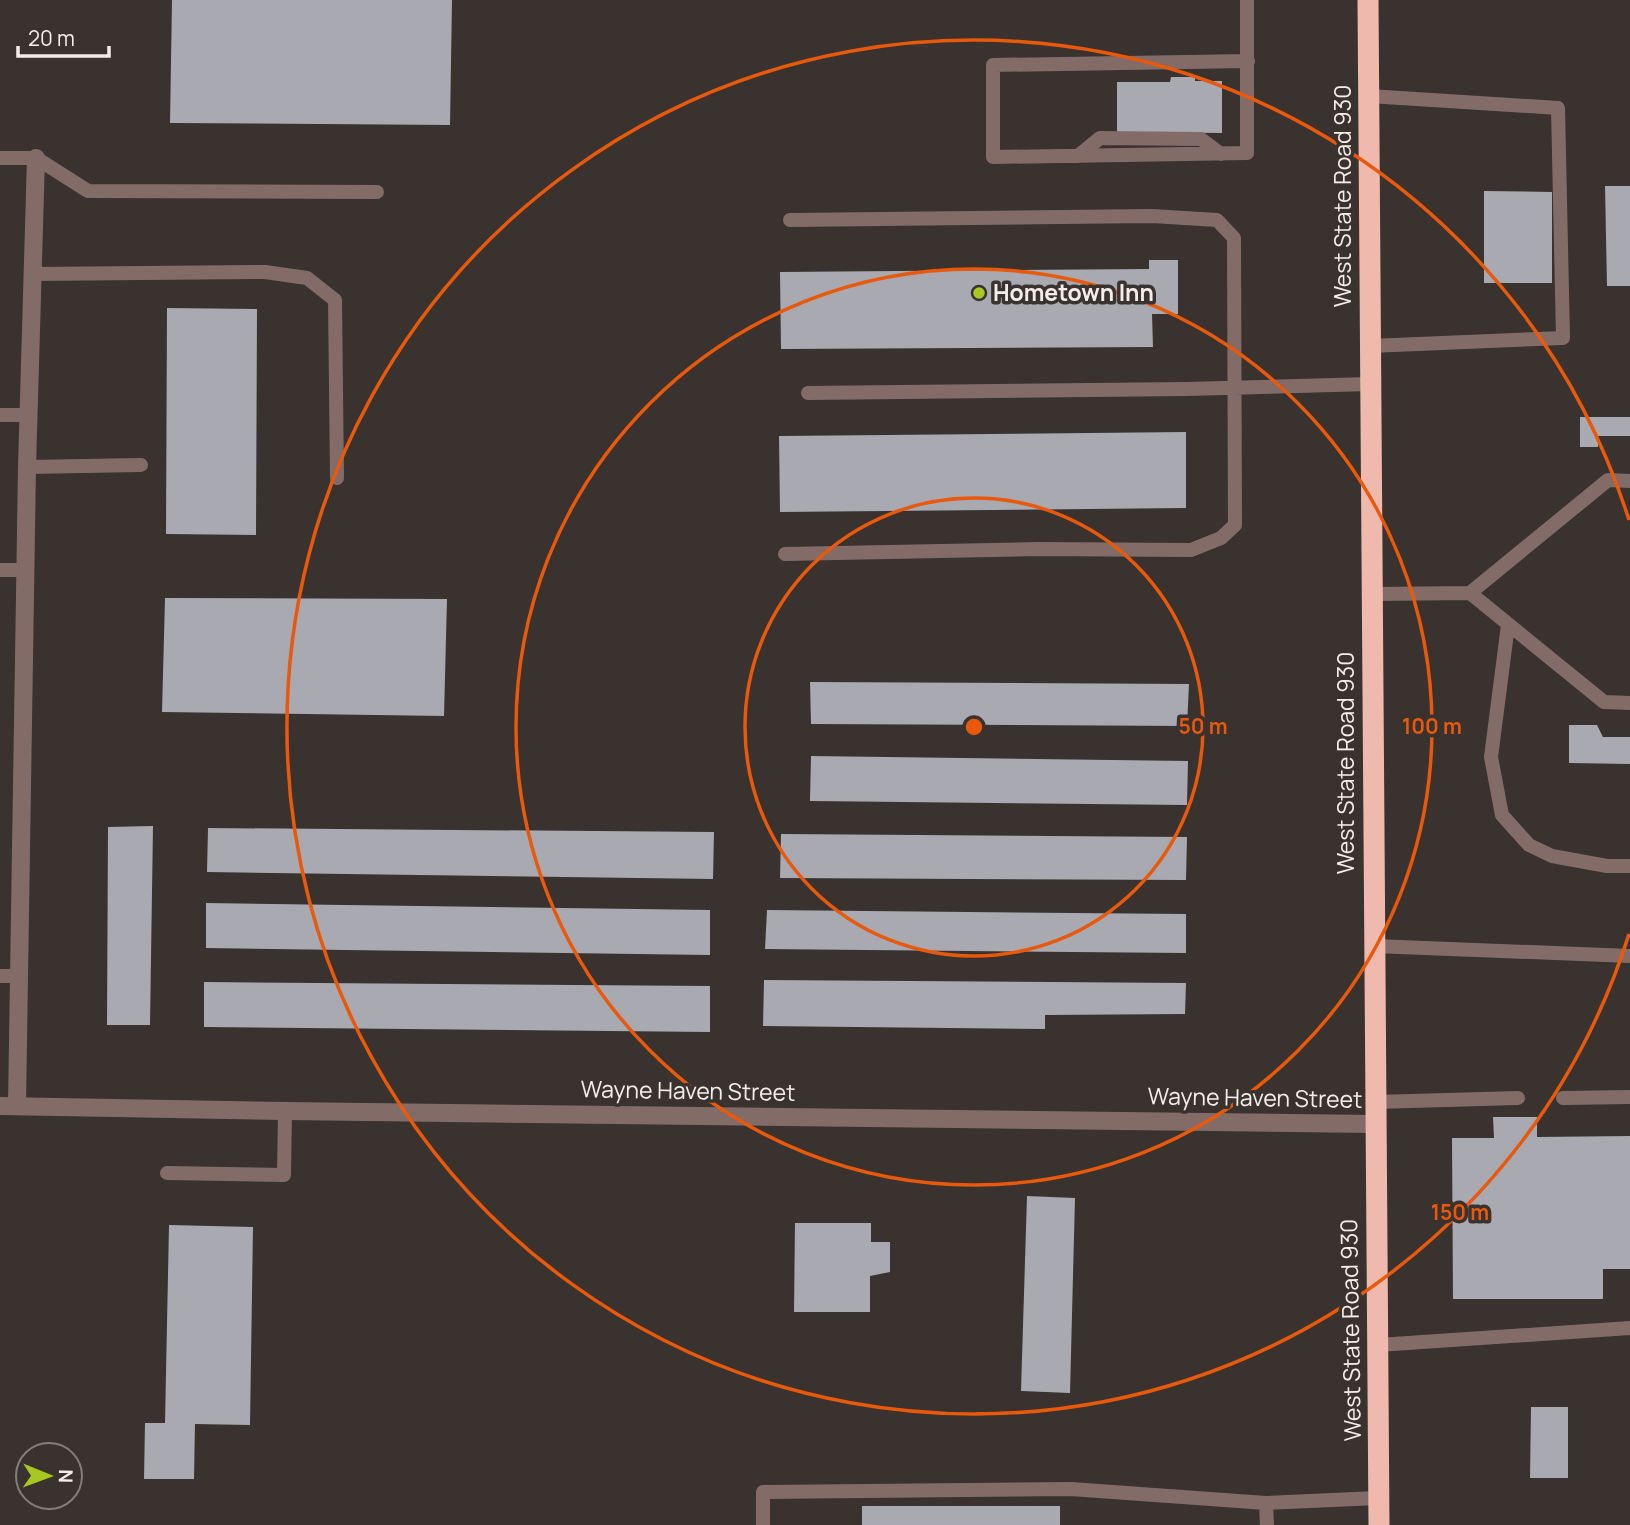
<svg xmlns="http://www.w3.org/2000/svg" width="1630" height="1525" viewBox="0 0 1630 1525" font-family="Manrope,sans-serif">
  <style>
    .building { fill: #a9a9b2 }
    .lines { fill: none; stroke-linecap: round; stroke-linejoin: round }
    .lane { stroke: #836c68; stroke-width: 14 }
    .street { stroke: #836c68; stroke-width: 18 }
    .highway { stroke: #f0b9ae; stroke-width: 21 }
    .ring { fill: none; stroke: #e8590c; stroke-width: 3.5 }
    .poi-dot { fill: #a6c820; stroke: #39322f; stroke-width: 2.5 }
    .labels { text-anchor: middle; stroke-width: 7; stroke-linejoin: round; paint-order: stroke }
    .street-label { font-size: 23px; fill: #f3eeec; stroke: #39322f }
    .poi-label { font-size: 23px; font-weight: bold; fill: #f3eeec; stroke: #39322f; text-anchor: start }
    .centre { fill: #e8590c; stroke: #39322f; stroke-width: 3.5 }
    .ring-label { font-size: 21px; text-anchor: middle; font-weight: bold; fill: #e8590c; stroke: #39322f; stroke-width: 7; stroke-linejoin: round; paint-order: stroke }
  </style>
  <rect width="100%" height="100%" fill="#39322f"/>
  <path class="building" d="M172 0H452L450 125 170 123Z
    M1171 77H1195V81H1222V133L1117 132V82H1170Z
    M1605 186H1630V286H1607Z
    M1484 191 1552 192V283H1484Z
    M1149 260H1178V314H1152L1153 347 781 349 780 272 1149 269Z
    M167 308 257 309 256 535 166 534Z
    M1580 417H1630V436H1598V447H1580Z
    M1186 432V508L780 512 779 436Z
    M165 598 447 599 444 716 162 712Z
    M810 682 1189 684 1187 726 811 724Z
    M1569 725H1597L1603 737H1630V764L1569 763Z
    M811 756 1188 761 1187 805 810 801Z
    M153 826 150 1025H107L108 827Z
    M208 828 714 832 713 879 207 872Z
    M781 834 1187 837 1186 880 780 878Z
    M206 903 710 910V955L206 948Z
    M767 910 1186 914V953L765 949Z
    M764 980 1186 983 1185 1014 1045 1015V1029L763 1026Z
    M204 982 710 986V1032L204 1027Z
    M1493 1117H1537V1137L1630 1136V1269H1603V1299H1453L1452 1138H1494Z
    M1027 1196 1075 1198 1070 1393 1021 1391Z
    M795 1223H871V1242H890V1272L870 1276V1312H794Z
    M169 1225 253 1227 250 1425 195 1424 194 1479H144L145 1423H165Z
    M1531 1407H1568V1478H1530Z
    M862 1506H1060V1525H862Z"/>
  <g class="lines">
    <path class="lane" d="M1247 0V153L993 157V65L1248 61
      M1369 96 1558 108 1563 338 1370 346
      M1078 156 1100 138 1201 139 1221 154
      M0 158H36L88 191 377 192
      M32 274 265 272 307 278 335 300 337 478
      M808 393 1186 389 1371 384
      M0 415H28
      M27 467 141 465
      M785 554 1037 549 1191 550 1221 538 1235 525 1234 238 1217 220 1152 216 790 220
      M0 570H26
      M1470 593 1604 702 1630 703
      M1372 594 1470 593 1608 480 1630 481
      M1508 625 1491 757 1502 815 1529 845 1552 856 1607 866H1630
      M1374 946 1630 956
      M0 976H20
      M1563 1098 1630 1097
      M1375 1102 1518 1098
      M167 1173 284 1175 285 1111
      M1378 1345 1630 1328
      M763 1525V1492L1071 1489 1266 1503
      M1267 1525 1266 1503 1378 1498"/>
    <path class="street" d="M17 1105 27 467 36 158
      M0 1106 285 1111 1375 1124"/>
    <path class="highway" d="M1368 0 1379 1525"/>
  </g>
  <g class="ring">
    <circle cx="974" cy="727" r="229"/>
    <circle cx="974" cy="727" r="458"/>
    <path d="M1629 934A687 687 0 1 1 1629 520"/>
  </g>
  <circle class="poi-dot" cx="979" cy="293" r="7"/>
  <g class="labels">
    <g class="street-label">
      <text transform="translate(1343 196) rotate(-90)" y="8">West State Road 930</text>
      <text transform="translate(1346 763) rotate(-90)" y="8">West State Road 930</text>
      <text transform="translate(688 1091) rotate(1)" y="8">Wayne Haven Street</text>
      <text transform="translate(1255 1098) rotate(1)" y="8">Wayne Haven Street</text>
      <text transform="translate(1351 1330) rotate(-91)" y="8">West State Road 930</text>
    </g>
    <g class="poi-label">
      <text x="993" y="301">Hometown Inn</text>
    </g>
  </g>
  <circle cx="974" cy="727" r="10" class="centre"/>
  <g class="ring-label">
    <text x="1203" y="734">50 m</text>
    <text x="1432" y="734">100 m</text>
    <text x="1460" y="1220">150 m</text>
  </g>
  <g transform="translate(49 1476) rotate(91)"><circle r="33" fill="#39322f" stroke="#837d7b" stroke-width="2"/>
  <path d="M0-5L12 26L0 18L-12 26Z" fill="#a6c820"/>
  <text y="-10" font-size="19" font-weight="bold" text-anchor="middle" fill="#f3eeec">N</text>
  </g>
  <path d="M18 46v10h91v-10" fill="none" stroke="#f3eeec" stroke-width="3.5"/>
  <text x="28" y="46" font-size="21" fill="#f3eeec" stroke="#39322f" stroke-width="5" paint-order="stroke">20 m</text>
</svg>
